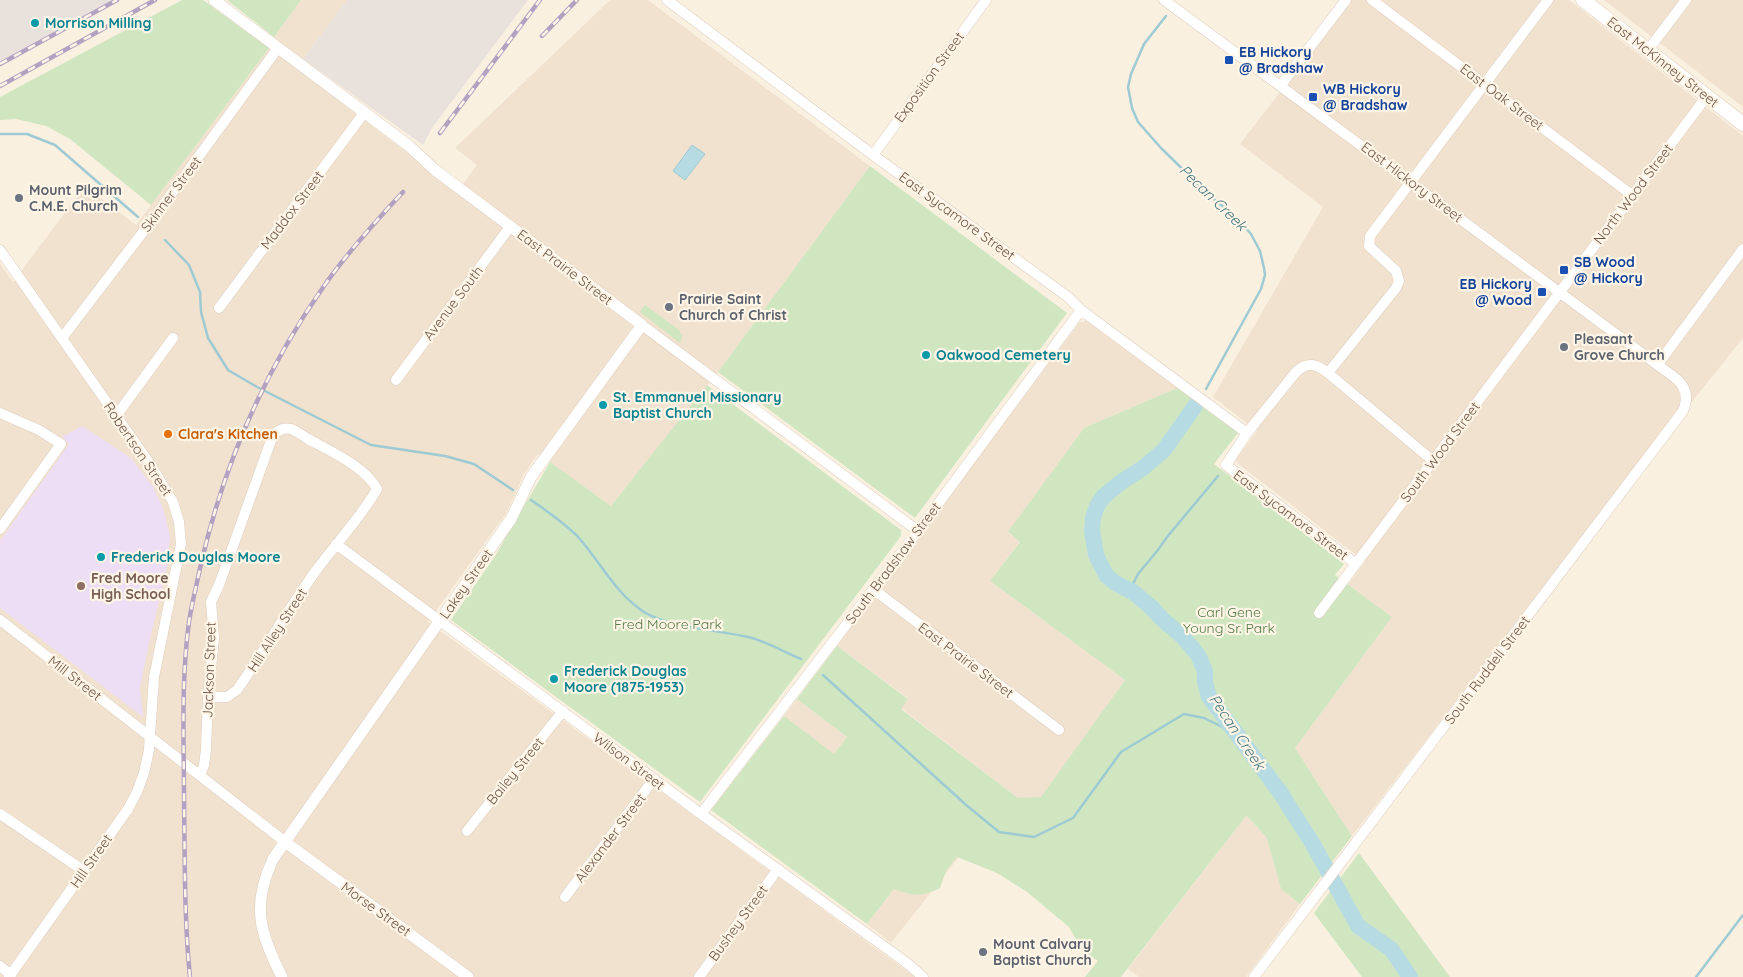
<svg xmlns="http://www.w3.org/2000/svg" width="1743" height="977" viewBox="0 0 1743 977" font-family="Quicksand,sans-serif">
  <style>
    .residential { fill: #f1e2cf }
    .industrial { fill: #e9e2dc }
    .education { fill: #eddef6 }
    .green { fill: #cfe6c0 }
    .water { fill: #b7dbe2; stroke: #9ecad3 }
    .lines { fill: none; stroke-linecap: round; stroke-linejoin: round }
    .stream { stroke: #9ecad3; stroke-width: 2.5 }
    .river { stroke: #b7dbe2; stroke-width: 16 }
    .minor-casing { stroke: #ddcdbd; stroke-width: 11 }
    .tertiary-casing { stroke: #ddcdbd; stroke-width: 12 }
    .secondary-casing { stroke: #e2cebc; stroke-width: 15 }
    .minor { stroke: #fff; stroke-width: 10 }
    .tertiary { stroke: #fff; stroke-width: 11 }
    .secondary { stroke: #fff; stroke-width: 14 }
    .rail-casing { stroke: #b3a1c2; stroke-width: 4.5 }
    .rail { stroke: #fef5e6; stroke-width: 2.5; stroke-dasharray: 8; stroke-linecap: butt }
    .culture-dot { fill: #0f9aa8; stroke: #fef5e6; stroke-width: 2 }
    .transit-dot { fill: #1a4fb4; stroke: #fef5e6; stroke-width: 2 }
    .worship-dot { fill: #6b7280; stroke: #fef5e6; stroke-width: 2 }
    .food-dot { fill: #e8710a; stroke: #fef5e6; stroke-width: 2 }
    .education-dot { fill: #8d6e63; stroke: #fef5e6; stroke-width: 2 }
    .labels { text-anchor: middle; stroke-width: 4.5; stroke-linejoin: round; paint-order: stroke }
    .culture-label { font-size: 14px; font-weight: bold; fill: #0d838f; stroke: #fef5e6; text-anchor: start }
    .transit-label { font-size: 14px; font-weight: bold; fill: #164399; stroke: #fef5e6; text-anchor: start }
    .street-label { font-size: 14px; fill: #6f574a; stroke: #fef5e6 }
    .worship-label { font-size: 14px; font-weight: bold; fill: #5b616d; stroke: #fef5e6; text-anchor: start }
    .food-label { font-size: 14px; font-weight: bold; fill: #c56008; stroke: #fef5e6; text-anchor: start }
    .education-label { font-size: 14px; font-weight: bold; fill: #785e54; stroke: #fef5e6; text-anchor: start }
    .park-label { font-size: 14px; fill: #547a45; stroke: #fef5e6 }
    .water-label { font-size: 15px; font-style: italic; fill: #457781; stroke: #fef5e6 }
  </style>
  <rect width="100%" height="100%" fill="#faf0e0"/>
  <path class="residential" d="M301 0H347L303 59 274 37Z
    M610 0H648L870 166 718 372 611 506 538 454 524 474 507 512 428 622 915 977H0V263L13 282 85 186 136 225 269 48 401 148 456 193 477 165 455 148Z
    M1351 0H1569L1743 136V338L1537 596 1352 836 1295 748 1392 617 1348 585 1365 562 1235 461 1257 431 1213 397 1323 207 1240 144Z
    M1604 0H1743V107Z
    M1086 321 1177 388 1084 428 1008 533 1020 541 990 581 1125 680 1041 798H1018L901 708 908 698 837 646 1080 322Z
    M797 699 847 737 834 755 784 716Z
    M1246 816 1249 818 1267 837 1281 889 1300 904 1246 977H1139L1128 969Z
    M937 834 962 853 891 943 867 924Z"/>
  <path class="industrial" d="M0 0H119L0 67Z
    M347 0H528L432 128 423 145 303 59Z"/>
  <path class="education" d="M82 426 131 458 153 487 163 508 170 536 168 563 149 643 140 688 143 717 0 608V541L69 444 62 437Z"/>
  <path class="green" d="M182 0H203L269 48 151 205 70 139 46 126 16 119 0 120V97Z
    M227 0H301L274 37Z
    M870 166 1067 313 915 518 718 372Z
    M645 305 678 329 683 336 680 343 640 312Z
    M707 385 901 530V536L700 802 451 620 495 556 550 462 611 506Z
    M1177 388 1238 433 1214 464 1344 564 1335 575 1392 617 1295 748 1352 836 1300 904 1281 889 1267 838 1249 818 1246 816 1121 977H1085L1098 961 1082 950 1069 927 1027 892 997 873 957 857 946 871 940 888C922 897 913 896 894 889L867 924 711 810 784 716 834 754 847 737 797 699 837 646 908 699 901 709 1018 798 1041 797 1125 680 990 581 1020 542 1008 532 1084 428Z
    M1359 853 1450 977H1362L1314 913Z"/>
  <path class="water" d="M692 145 705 154 685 180 673 171Z"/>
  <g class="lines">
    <path class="stream" d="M1166 16 1144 44 1131 74 1128 87 1132 108 1138 122 1161 148 1211 197 1237 218 1251 234 1260 251 1264 268 1265 275 1261 289 1206 389
      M0 134H27L55 145 138 217
      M165 240 189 265 200 292 201 312 208 338 228 370 257 387 371 445 445 456 474 464 513 490
      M531 500C548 512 565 523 579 538 601 563 615 593 644 612 670 628 718 630 748 637 766 641 784 652 801 659
      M1133 592 1132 586 1138 574 1158 550 1167 537 1218 476
      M823 675 965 804 999 832 1034 837 1073 818 1121 752 1184 714 1204 718 1237 734
      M1696 977 1743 915"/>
    <path class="river" d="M1195 406 1164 450 1143 468 1121 482 1103 497 1097 506 1093 518 1092 531 1096 555 1106 575 1115 583 1133 592 1151 607 1161 618 1183 637 1198 655 1205 671V682L1209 697 1280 792 1314 846 1358 926 1391 949 1410 977"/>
    <defs>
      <path id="minor" d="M667 0 873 155 1068 297 1081 310 1247 433
        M1164 0 1674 377C1686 386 1689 397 1683 411L1254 977
        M1372 0 1632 195
        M1648 50 1686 0
        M1281 85 1346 0
        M873 155 986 0
        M0 250 150 464 173 502 179 522 181 544 154 677 149 750 144 773 137 792 128 809 9 977
        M219 308 364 113
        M642 325 918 531
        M62 338 153 219 278 48
        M1658 364 1743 249
        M1328 373 1396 288 1399 281 1396 271 1369 246 1370 236 1548 0
        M396 380 510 227
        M0 413 39 430 61 444 0 529
        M116 416 173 338
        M336 544 701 814 907 963 923 977
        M1356 564 1226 465 1247 433 1296 372C1308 361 1316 364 1328 373L1433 461
        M873 589 1059 730
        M1319 613 1707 96
        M0 620 284 841
        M200 776 204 765 206 750 208 697 214 638 211 602 219 585 273 435C279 430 284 427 291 429 297 431 303 436 308 439 330 451 366 467 377 489 360 519 335 544 315 572 288 610 264 651 237 690L227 697H208
        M0 814 84 871
        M701 814 918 531 1081 310
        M467 831 563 711
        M565 897 654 779
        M0 966 11 975
        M699 977 778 869"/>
      <path id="tertiary" d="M214 0 408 145 435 170 642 325 531 477 511 519 273 859C251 906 260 933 282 977
        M284 841 468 977"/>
      <path id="secondary" d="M1583 0 1743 124"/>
    </defs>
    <use href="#minor" class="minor-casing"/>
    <use href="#tertiary" class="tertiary-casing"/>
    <use href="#secondary" class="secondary-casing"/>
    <use href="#minor" class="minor"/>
    <use href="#tertiary" class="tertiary"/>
    <use href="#secondary" class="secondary"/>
    <defs>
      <path id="rail" d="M542 36 577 0
        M0 64 117 0
        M0 86 155 0
        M440 133 540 0
        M190 977C184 918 185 859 184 799 184 740 181 680 189 622 192 602 197 583 201 564 224 464 265 370 324 286 347 253 375 222 403 192"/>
    </defs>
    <use href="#rail" class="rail-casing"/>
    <use href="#rail" class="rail"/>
  </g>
  <g class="culture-dot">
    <circle cx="35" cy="23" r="5"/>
    <circle cx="926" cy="355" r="5"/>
    <circle cx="603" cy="405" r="5"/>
    <circle cx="101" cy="557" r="5"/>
    <circle cx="554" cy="679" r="5"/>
  </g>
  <g class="transit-dot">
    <rect x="1224" y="55" width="10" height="10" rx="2.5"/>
    <rect x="1308" y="92" width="10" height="10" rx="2.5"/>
    <rect x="1559" y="265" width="10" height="10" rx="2.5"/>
    <rect x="1537" y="287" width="10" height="10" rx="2.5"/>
  </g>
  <g class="worship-dot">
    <circle cx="19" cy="198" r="5"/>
    <circle cx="669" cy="307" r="5"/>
    <circle cx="1564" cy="347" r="5"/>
    <circle cx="983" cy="952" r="5"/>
  </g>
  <circle class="food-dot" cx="168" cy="434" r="5"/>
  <circle class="education-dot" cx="81" cy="586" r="5"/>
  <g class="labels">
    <g class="culture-label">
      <text x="45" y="28">Morrison Milling</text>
      <text x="936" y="360">Oakwood Cemetery</text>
      <text x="613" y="402">St. Emmanuel Missionary<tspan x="613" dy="16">Baptist Church</tspan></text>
      <text x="111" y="562">Frederick Douglas Moore</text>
      <text x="564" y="676">Frederick Douglas<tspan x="564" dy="16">Moore (1875-1953)</tspan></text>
    </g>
    <g class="transit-label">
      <text x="1239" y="57">EB Hickory<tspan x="1239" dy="16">@ Bradshaw</tspan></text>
      <text x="1323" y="94">WB Hickory<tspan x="1323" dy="16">@ Bradshaw</tspan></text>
      <text x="1574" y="267">SB Wood<tspan x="1574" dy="16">@ Hickory</tspan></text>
      <text x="1532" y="289" text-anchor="end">EB Hickory<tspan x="1532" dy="16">@ Wood</tspan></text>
    </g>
    <g class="street-label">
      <text transform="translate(1663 62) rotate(38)" y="5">East McKinney Street</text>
      <text transform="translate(929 77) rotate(-54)" y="5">Exposition Street</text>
      <text transform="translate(1502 97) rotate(37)" y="5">East Oak Street</text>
      <text transform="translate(1412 182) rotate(37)" y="5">East Hickory Street</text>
      <text transform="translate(171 194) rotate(-53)" y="5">Skinner Street</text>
      <text transform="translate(1633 194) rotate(-53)" y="5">North Wood Street</text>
      <text transform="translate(292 210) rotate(-53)" y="5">Maddox Street</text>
      <text transform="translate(957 216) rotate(36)" y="5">East Sycamore Street</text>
      <text transform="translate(565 267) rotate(37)" y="5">East Prairie Street</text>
      <text transform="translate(453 303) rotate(-53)" y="5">Avenue South</text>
      <text transform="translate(138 449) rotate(56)" y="5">Robertson Street</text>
      <text transform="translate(1440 452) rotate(-53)" y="5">South Wood Street</text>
      <text transform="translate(1291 515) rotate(37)" y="5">East Sycamore Street</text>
      <text transform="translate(893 563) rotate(-53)" y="5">South Bradshaw Street</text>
      <text transform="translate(466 584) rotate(-55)" y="5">Lakey Street</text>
      <text transform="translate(277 630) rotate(-57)" y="5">Hill Alley Street</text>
      <text transform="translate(966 660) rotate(37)" y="5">East Prairie Street</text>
      <text transform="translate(209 670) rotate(-88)" y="5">Jackson Street</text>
      <text transform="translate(1487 670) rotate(-53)" y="5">South Ruddell Street</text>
      <text transform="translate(75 678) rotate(38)" y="5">Mill Street</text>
      <text transform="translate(629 761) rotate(37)" y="5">Wilson Street</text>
      <text transform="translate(515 771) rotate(-51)" y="5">Bailey Street</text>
      <text transform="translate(610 838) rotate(-53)" y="5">Alexander Street</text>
      <text transform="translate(91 861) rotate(-55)" y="5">Hill Street</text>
      <text transform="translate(376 909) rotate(36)" y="5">Morse Street</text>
      <text transform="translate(738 923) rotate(-54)" y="5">Bushey Street</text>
    </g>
    <g class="worship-label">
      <text x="29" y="195">Mount Pilgrim<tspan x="29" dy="16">C.M.E. Church</tspan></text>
      <text x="679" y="304">Prairie Saint<tspan x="679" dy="16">Church of Christ</tspan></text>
      <text x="1574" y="344">Pleasant<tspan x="1574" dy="16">Grove Church</tspan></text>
      <text x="993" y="949">Mount Calvary<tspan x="993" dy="16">Baptist Church</tspan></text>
    </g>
    <g class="food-label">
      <text x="178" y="439">Clara's Kitchen</text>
    </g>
    <g class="education-label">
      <text x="91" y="583">Fred Moore<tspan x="91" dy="16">High School</tspan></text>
    </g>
    <g class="park-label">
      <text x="1229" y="617">Carl Gene<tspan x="1229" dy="16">Young Sr. Park</tspan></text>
      <text x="668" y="629">Fred Moore Park</text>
    </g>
    <g class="water-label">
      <text transform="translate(1213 198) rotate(44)" y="5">Pecan Creek</text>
      <text transform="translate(1237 732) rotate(56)" y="5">Pecan Creek</text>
    </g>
  </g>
</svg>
